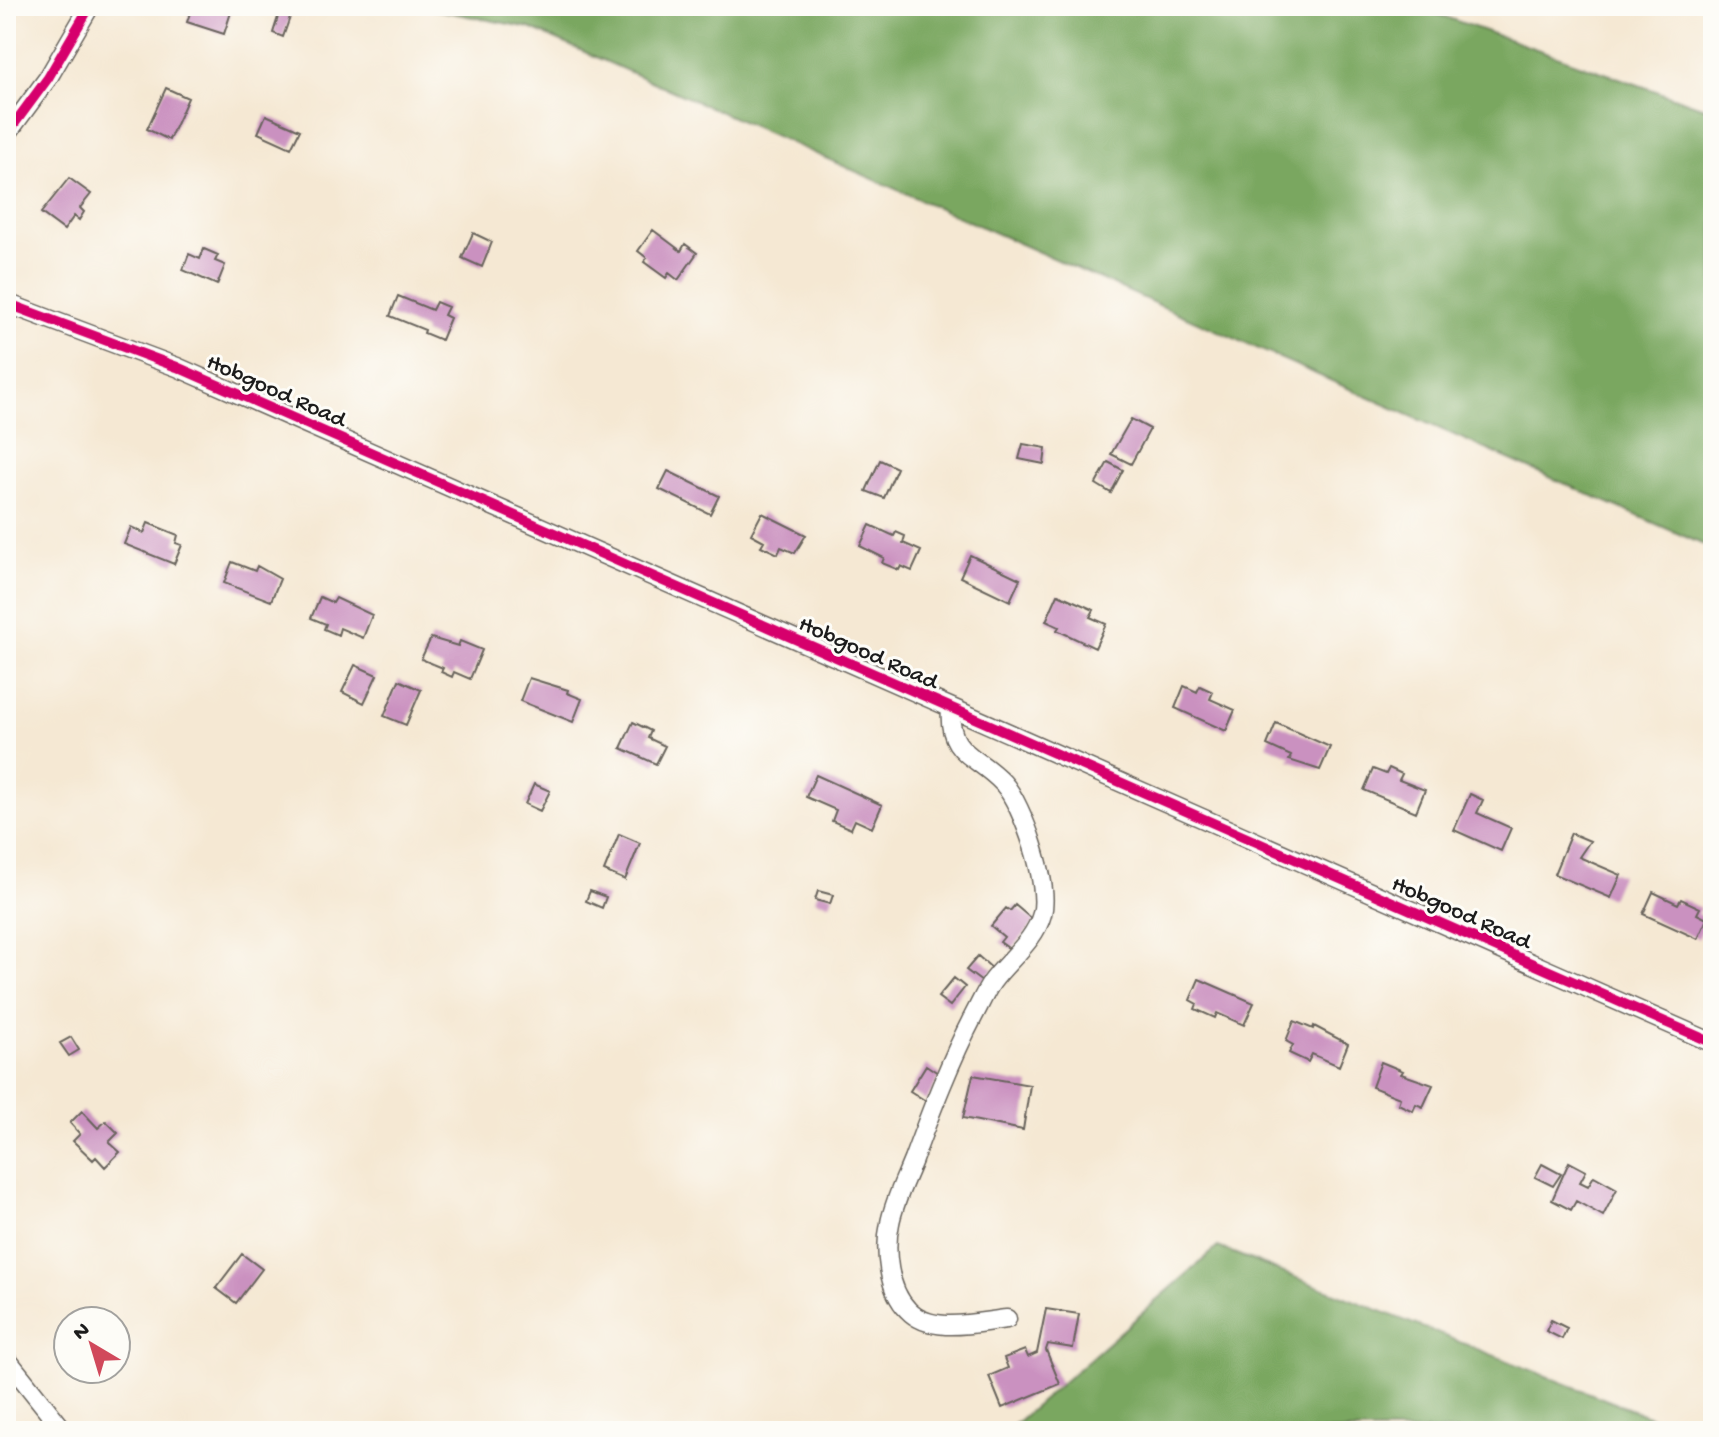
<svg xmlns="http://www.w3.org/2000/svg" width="1719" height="1437" viewBox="0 0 1719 1437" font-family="'Gochi Hand',sans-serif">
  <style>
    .forest { fill: #7aa760; stroke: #4b623e; stroke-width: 2 }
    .building { fill: #ca91c0 }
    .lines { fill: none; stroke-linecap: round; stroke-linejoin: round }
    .minor-casing { stroke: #68635c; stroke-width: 21 }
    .minor { stroke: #fff; stroke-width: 18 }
    .cycleway-casing { stroke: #fdfcf7; stroke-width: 15 }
    .cycleway { stroke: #d6006c; stroke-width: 10 }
    .labels { text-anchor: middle; stroke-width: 6; stroke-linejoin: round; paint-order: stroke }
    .street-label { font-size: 24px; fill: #1c1c1c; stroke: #fdfcf7 }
  </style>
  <rect width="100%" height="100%" fill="#fdfcf7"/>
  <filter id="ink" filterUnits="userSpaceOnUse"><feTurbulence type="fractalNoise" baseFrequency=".0125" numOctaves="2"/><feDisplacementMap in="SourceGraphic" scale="16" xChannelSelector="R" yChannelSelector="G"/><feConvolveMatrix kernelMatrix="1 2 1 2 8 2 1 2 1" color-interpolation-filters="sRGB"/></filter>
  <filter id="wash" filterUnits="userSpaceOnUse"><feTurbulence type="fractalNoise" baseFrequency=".006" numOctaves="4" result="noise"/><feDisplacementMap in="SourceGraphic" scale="32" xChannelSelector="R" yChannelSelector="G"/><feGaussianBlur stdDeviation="1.8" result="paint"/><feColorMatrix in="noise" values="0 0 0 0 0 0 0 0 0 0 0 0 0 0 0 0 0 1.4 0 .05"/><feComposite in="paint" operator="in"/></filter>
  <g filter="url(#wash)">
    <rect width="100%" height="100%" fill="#f5e8d3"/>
    <path class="forest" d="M416 6H1414L1713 111V549L530 28Z
      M1218 1247 1686 1431H1007Z"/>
    <g id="blocks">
      <path class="building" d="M196 6H233L224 34 187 22 192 7Z
        M279 14 290 17 283 37 273 33Z
        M166 88 188 98 169 140 147 129Z
        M266 115 300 130 291 148 258 133Z
        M69 178 91 194 80 208 84 212 79 220 74 216 64 230 41 213Z
        M653 230 681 251 685 244 697 253 678 280 669 273 666 278 644 262 647 258 638 251Z
        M473 233 492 242 482 267 462 258Z
        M204 249 218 255 215 261 225 265 217 285 183 270 189 254 200 259Z
        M398 296 432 310 436 302 448 307 444 315 450 318 441 340 424 333 425 330 390 316Z
        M1131 419 1150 429 1131 464 1111 454Z
        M1023 444 1046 448 1044 464 1019 459Z
        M880 460 897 468 884 498 866 491Z
        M1108 462 1123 470 1111 493 1096 484Z
        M668 471 719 496 710 514 659 489Z
        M762 513 806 535 795 553 781 547 778 554 761 546 764 541 751 534Z
        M148 523 178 535 176 543 182 545 174 564 124 544 131 527 144 533Z
        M870 525 894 536 896 532 905 536 903 543 921 551 912 571 901 566 899 570 882 563 884 558 860 546Z
        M970 555 1020 579 1010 601 960 577Z
        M232 562 255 571 257 566 280 579 271 601 224 583Z
        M1058 594 1094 610 1090 617 1106 624 1095 648 1057 630 1059 627 1046 621Z
        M320 597 333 603 336 598 372 615 363 638 340 628 338 635 324 629 326 624 311 618Z
        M431 638 458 646 460 641 482 650 470 679 454 672 452 677 441 672 443 668 421 659Z
        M355 665 377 675 364 703 342 692Z
        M529 678 568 690 567 693 582 699 573 722 520 701Z
        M399 680 421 690 406 725 384 716Z
        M1184 686 1197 692 1200 686 1213 692 1210 699 1235 710 1226 731 1175 708Z
        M633 722 651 731 648 738 665 746 656 764 621 748Z
        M1276 723 1330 747 1320 770 1289 760 1291 756 1267 745Z
        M1389 768 1402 774 1399 780 1425 790 1416 812 1364 790 1373 769 1386 774Z
        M816 775 882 805 872 828 855 820 851 829 832 821 836 810 806 797Z
        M534 784 550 791 540 811 525 804Z
        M1470 794 1483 800 1477 813 1511 828 1501 851 1454 830Z
        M1571 833 1590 841 1579 857 1621 875 1611 898 1554 874Z
        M619 834 640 843 625 880 604 871Z
        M590 891 606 897 602 908 586 901Z
        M818 891 833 895 830 904 815 900Z
        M1653 892 1678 904 1681 899 1700 908 1697 914 1707 919 1698 939 1643 914Z
        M1015 905 1035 922 1011 950 1000 942 1004 937 991 926 1006 908 1010 911Z
        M978 956 993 969 982 982 966 970Z
        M954 978 965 987 950 1006 938 997Z
        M1199 979 1254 1003 1244 1025 1217 1013 1215 1018 1195 1009 1197 1004 1190 1000Z
        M1294 1021 1313 1029 1314 1026 1348 1044 1339 1066 1312 1054 1308 1062 1289 1053 1293 1045 1286 1041Z
        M71 1037 79 1050 69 1056 60 1043Z
        M1381 1062 1403 1071 1401 1074 1433 1085 1423 1107 1416 1104 1413 1111 1398 1104 1400 1098 1372 1087Z
        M926 1065 941 1075 926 1101 910 1091Z
        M973 1075 1030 1085 1023 1130 963 1118Z
        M82 1111 98 1128 106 1121 118 1133 109 1142 120 1152 105 1167 96 1157 93 1160 73 1141 80 1134 70 1123Z
        M1569 1162 1586 1171 1580 1182 1588 1186 1594 1176 1617 1189 1603 1216 1576 1201 1571 1210 1552 1200Z
        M1542 1164 1561 1174 1553 1186 1535 1177Z
        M242 1254 262 1269 236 1303 216 1288Z
        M1046 1309 1079 1314 1073 1348 1048 1344 1046 1350 1060 1384 1002 1408 989 1376 1008 1368 1004 1358 1025 1350 1028 1357 1037 1353Z
        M1551 1320 1567 1328 1562 1339 1546 1331Z"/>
    </g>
  </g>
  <g filter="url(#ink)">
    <use href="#blocks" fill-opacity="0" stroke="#68635c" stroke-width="2"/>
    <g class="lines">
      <defs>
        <path id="minor" d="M6 135 48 78 90 6
          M6 303 177 367 1713 1043
          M951 708C947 755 976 754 1003 783 1023 805 1050 885 1042 914 1035 941 1007 961 992 982 985 992 980 1004 974 1015 950 1061 931 1111 913 1160 905 1180 894 1202 890 1223 884 1250 888 1290 908 1310 931 1335 978 1322 1007 1319
          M6 1358 64 1431"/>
      </defs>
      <use href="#minor" class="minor-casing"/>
      <use href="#minor" class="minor"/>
      <defs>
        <path id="cycleway" d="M6 135 48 78 90 6
          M6 303 177 367 1713 1043"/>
      </defs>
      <use href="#cycleway" class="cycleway-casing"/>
      <use href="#cycleway" class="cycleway"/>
    </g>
  </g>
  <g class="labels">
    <g class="street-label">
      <text transform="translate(277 389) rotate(24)" y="8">Hobgood Road</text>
      <text transform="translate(869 651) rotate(24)" y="8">Hobgood Road</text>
      <text transform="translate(1462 911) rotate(24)" y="8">Hobgood Road</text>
    </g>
  </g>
  <rect width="1719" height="1437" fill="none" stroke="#fdfcf7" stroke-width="32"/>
  <g transform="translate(92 1345) rotate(322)"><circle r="38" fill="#fdfcf7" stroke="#a3a29f" stroke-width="2"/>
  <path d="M0-6L14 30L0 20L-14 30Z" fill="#d1495b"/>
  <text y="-12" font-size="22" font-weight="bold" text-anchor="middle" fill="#1c1c1c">N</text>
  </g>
</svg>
